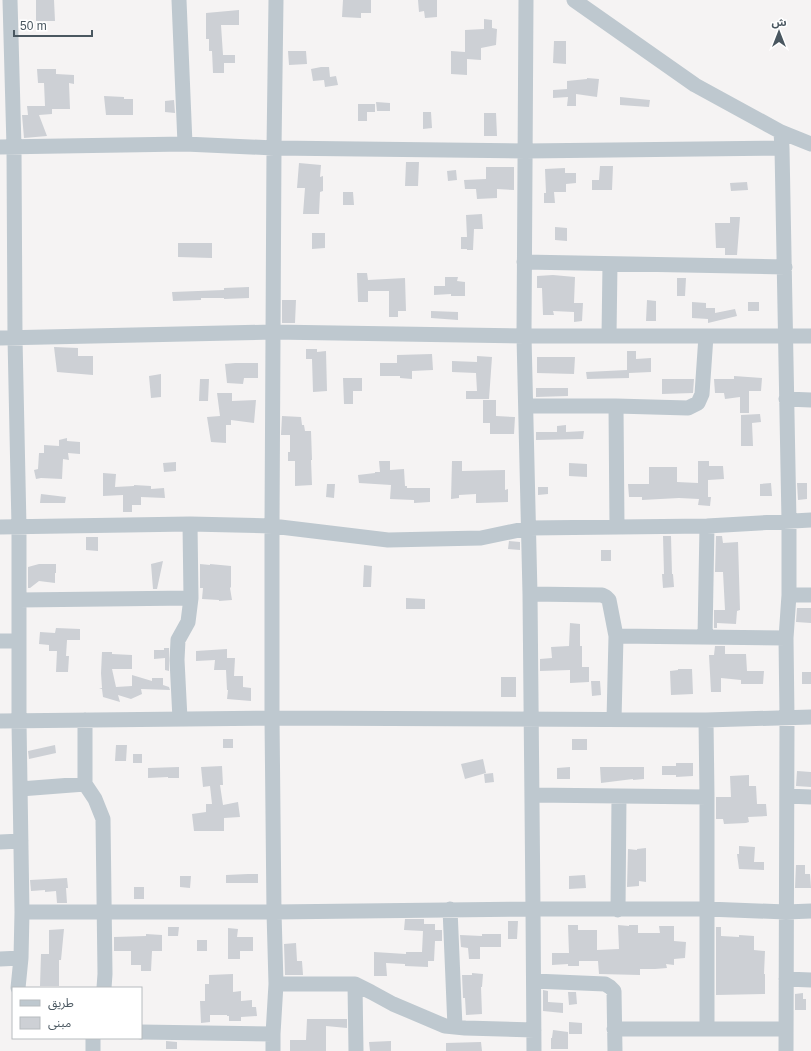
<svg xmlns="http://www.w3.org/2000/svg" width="811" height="1051" viewBox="0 0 811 1051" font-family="Helvetica,'Noto Sans Arabic',sans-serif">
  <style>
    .building { fill: #cdd0d5 }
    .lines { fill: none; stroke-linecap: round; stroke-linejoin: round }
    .minor { stroke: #bec8cf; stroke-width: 15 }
  </style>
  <rect width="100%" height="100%" fill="#f5f3f3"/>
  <path class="building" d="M36 0H54L55 21H36Z
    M343 0H371V13H361V18L342 17Z
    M418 0H437V17L425 18 424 11 419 12Z
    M239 10V25H221L223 55H235V63H224V73H213L212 51H209V39H206V13Z
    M484 19 492 20V28L497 29 496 45 481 48V60L467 59V75L451 74V51L465 52V30L484 29Z
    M554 41H566V64L553 63Z
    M288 51H306L307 64 289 65Z
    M321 67H329L330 77 336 76 338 85 325 87 324 80 313 81 311 69Z
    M37 69H56V74L74 75V84L69 83 70 109H52V114L39 115 47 136 24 138 22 115H28L27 106H45L44 83H38Z
    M587 78 599 79 597 97 576 94V106H567L568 97 553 98V90L567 89V81L587 79Z
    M104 96 124 97V99H133V115H106Z
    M620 97 650 100 649 107 620 105Z
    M174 100 175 113 165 112V101Z
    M376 102 390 103V111H377Z
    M358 104H375V112H367V121H358Z
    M423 112H431L432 128 423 129Z
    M484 113H496L497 136H484Z
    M406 162H419L418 186H405Z
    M299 163 321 165 320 177 323 176V191L320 192 319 214H303L305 188H297Z
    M600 166H613L612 190H592V180H599Z
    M486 167H514V190L497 189V198L477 199 476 189H465L464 180 486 179Z
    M565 168V173H576V183L566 184V192H554L555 203H544V193H546L545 169Z
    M456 170 457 180 448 181 447 171Z
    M747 182 748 190 731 191 730 183Z
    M343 192H353L354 205H343Z
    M482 214 483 229H474L473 250H467V249H461V237H467L466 215Z
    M730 217H740L737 255H725V248H716L715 223H730Z
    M555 227 567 228V241L555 240Z
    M312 233H325V248L312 249Z
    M178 243H212V258L178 257Z
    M357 273H367L368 280 405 278 406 311H398V317H389V291H368V302H358Z
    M553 275 575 277 574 303H583L582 321 574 322V312L553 311 554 315H543L542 288H537V276Z
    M445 277H458L457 281 465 282V296H451V294L434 295V286H445Z
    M677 278H686L685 296H677Z
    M249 287V298L224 299V298H201V300L173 301 172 292 224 290V288Z
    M282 300H296L295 323H282Z
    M647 300 656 301V321H646Z
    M692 302 706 303V308H715V313L735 309 737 316 708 323V319L692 318Z
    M748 302H759V311H748Z
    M431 311 458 312V320L431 318Z
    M54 347 78 348V356H93V375L57 372Z
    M306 349H317V352L326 351 327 391 313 392 312 359H306Z
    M627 351H636V359L651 358V372L629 373V378L587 379 586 372 627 370Z
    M432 354 433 370 412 371V379L400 378V376H380V363H397V355Z
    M477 356 492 357 489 399H466V391H477L476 373 452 372V361L477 362Z
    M537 357H575L574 374 537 373Z
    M235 363H258V378H244L243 384 227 383 225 364Z
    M161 374V397L151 398 149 376Z
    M734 376 762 378 761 391H749V413H740V397L725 399 724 393H715L714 379H734Z
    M343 378H362V391H353V404H344Z
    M200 379H209L208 401H199Z
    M662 379H694L693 393 662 394Z
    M536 388H568V396L536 397Z
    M217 393H232V401L256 400 254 423 231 420V425H226V443L211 442 207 417 220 416Z
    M483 400H496V416L515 417 514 434H490V423H483Z
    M760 414 761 422 752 423 753 446H741V415Z
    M282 416 301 417 302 425H304L305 431H311L312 460H311L312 485 295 486V461H288V452H290V435H281Z
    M566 425V432L584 431 583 439 536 440V432H557V426Z
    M67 438V441L80 442V454L68 453 69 460 63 459 62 479 41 478 36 479 34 470 38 469 39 453H44V445L59 446V440Z
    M379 461H390V470L404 469 405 486H407V488H430V502L414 503V500L390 499 391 485 359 483 358 475 375 473V472H380Z
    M452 461H462V471L505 470V490L508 489V502L478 503H476V494L459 495V498L451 499Z
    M698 461H709V466H723L724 479 708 480V497H711L710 506 698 505 699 499 679 498 642 500V497H629L628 484H649V467H677V482L698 483Z
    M176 462V471L164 472 163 463Z
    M569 463 587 464V477L569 476Z
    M103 473 116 474 115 487 134 486V485L151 486V489L164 488 165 498 141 497V505H132V512H123V495L103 496Z
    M771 483 772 496H760V484Z
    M797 483H807V499L798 500Z
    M327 484H335L334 498 326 497Z
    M538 487H548V494L538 495Z
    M41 494 66 497 65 503H40Z
    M663 536H671L672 574H673L674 587 663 588 662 574H664Z
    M716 536H722L723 543 738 542 740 610 737 611 736 624 717 623V628H714V610H725L723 572H715Z
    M86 537H98V551L86 550Z
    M509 541 520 542V550L508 549Z
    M601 550H611V561H601Z
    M163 561 157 589H153L151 564Z
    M39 564H56V573H55V583L39 581 30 588H28V567Z
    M200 564 210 565V564L231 566V587L230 588 232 600 219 601V600L202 599 203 588H200Z
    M364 565 372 566 371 587H363Z
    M406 598 425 599V609H406Z
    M797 608H811V623L796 622Z
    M570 623 580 624V646H582V667H589V682L570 683V670L540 671V659L552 658 551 647 569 646Z
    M56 628 80 629V640H67L66 656H69L68 672H56L57 651H49V645L39 644 40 632 55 633Z
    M715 646H725V654H746L747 671H764L763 684H741V680L721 678V692H711L709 655H714Z
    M164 648H169V671L165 670V658L154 659V650H164Z
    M227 649V658H235L234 676H243V687L251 688V701L227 699 228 690H227L226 670H214L215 660 196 661V651Z
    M102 652H112V654L132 655V669H112L116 687 132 686V675L152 681V678H163V685L169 687 170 690 141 689 142 694 131 699 118 695 120 702 103 697 102 689 99 688H102L101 673Z
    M678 669H692L693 694 671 695 670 671 678 670Z
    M802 672H811V684H802Z
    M501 677H516V697H501Z
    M591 681H600L601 695 592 696Z
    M223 739H233V748H223Z
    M572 739H587V750H572Z
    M55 745 56 753 29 759 28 751Z
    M116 745H127L126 761H115Z
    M133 754H142V763H133Z
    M483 759 486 773 465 779 461 764Z
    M676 763H693V776L676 777V775H662V766H676Z
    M222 766 223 785H220L223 805 238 802 240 817 224 818V831H194L192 814 206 812V804H212L210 786 203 787 201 767Z
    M179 767V778H168V777L148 778V768Z
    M570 767V779H557V768Z
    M600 767H644V779L633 780V779L601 783Z
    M797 771 811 772V787L796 786Z
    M493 773 494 782 485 783 484 774Z
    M749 775V786H756L757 804H766L767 816 748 817 749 822 746 823 724 824 723 819H716V797H731L730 776Z
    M739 846 755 847 754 862H764V870L739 869 737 854H739Z
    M646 848V882L639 881V886L627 887 628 849 637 850V849Z
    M796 865H805V874H810L811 888H795Z
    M248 874H258V883H226V875Z
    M585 875 586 888 569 889V876Z
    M180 876H191L190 888 180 887Z
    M67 878 68 888H66L67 903H57L56 891 45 892V890L31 891 30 880Z
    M134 887H144V899H134Z
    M405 919H424V924H435V930H442V941H435L434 961H428V967L405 966V964L386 963 387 976H374V952L406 954V952H422L423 931 404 930Z
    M508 921H518L517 939H508Z
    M568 925H578V930H597V950L619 949 618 925 629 926V925H638V933H660L659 926H674V941L686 942 685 958 674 959V965L666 964 667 968 655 969H640V975L599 974 598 961H579V966H568V964L552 965V953H569Z
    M168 927H179L178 936H168Z
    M716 927H721V936L739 937V935L754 936V950L765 951 764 974H765V994L716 995Z
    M228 928 238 929 237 937H253V951H240V959H228Z
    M64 929 61 960H59V986H40L41 954H49V930Z
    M146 934 162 935V951H152L151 971H141V965H131V951H114V937L146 936Z
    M482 934H501V947H480V959H469L468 948 461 947 460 935 482 936Z
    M197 940H207V951H197Z
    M296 943 297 961H302L303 975H285L284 944Z
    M472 973 483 974 482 987H481L482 1014 466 1015 465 998H463L462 975H472Z
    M233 974V992L241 991V1001L252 1000V1007H256L257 1016 241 1017V1021H229V1016H227V1015H210V1022L201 1023 200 1001H205V984H209V975Z
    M543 990 548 991V1002L563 1003V1013L543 1011Z
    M568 992H576L577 1004 569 1005Z
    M803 993V999H806V1010H795V994Z
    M307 1019H347V1028L326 1026V1051H290V1040H306Z
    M569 1022 582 1023V1034H569Z
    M553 1030 568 1032V1049H551V1038H552Z
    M166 1041 177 1042V1049H166Z
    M391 1041V1051H370L369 1042Z
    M481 1042 482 1051H446V1043Z"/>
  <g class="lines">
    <path class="minor" d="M10 0 14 147 15 338 19 527V722L22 912 21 958 18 988
      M179 0 185 144
      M526 0 524 336 530 594 533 909 534 1051
      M574 0 695 85 781 132 811 144
      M781 132 782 148 789 521V595L786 638 787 717 786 1051
      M0 147 185 144 274 148 525 151 782 148
      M524 262 785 267
      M609 336 610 264
      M0 338 273 332 524 336H811
      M786 399 811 400
      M526 406H616L688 408 698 403 702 394 706 336
      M616 406 617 527
      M0 527 190 524 272 526 388 540 481 538 529 528 707 526 811 520
      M530 594 602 595 606 597 609 600 616 636 614 720
      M789 595H811
      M19 600 191 598
      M616 636 786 638
      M705 637 707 526
      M0 641H19
      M180 719 177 660 178 640 188 622 191 598 190 524
      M85 720V784L95 799 103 819 105 974 104 988
      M706 720 707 797V1029
      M0 721 272 718 706 720 811 717
      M20 789 85 784
      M532 795 707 797
      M787 796 811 797
      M0 842 21 841
      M450 909 455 1027
      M618 910 619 796
      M22 912H274L533 909H707L786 912 811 911
      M0 959 21 958
      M786 979 811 980
      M534 981 605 984 610 987 614 991 615 1051
      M276 984H355L371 992 393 1004 445 1026 465 1028 534 1030
      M355 984 356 1051
      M614 1029H786
      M141 1032 273 1034
      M93 1038V1051
      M273 1051V1034L276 984 274 912 272 718V526L274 148 276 0"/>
  </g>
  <rect x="12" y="987" width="130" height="52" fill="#ffffff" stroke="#b7bcbf"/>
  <rect x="20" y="1000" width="20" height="6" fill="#bec8cf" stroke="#b7bcbf"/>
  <text x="48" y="1007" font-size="12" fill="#4a5760">طريق</text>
  <rect x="20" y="1017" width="20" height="12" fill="#cdd0d5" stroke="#b7bcbf"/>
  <text x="48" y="1027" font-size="12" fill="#4a5760">مبنى</text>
  <g transform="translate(779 32)" stroke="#ffffff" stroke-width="3" paint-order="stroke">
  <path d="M0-3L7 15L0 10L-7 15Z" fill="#4a5760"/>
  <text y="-6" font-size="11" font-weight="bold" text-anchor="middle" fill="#4a5760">ش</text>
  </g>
  <path d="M14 30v6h78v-6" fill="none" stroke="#4a5760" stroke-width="2"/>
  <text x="20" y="30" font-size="12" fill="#4a5760" stroke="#ffffff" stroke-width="3" paint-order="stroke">50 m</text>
</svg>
